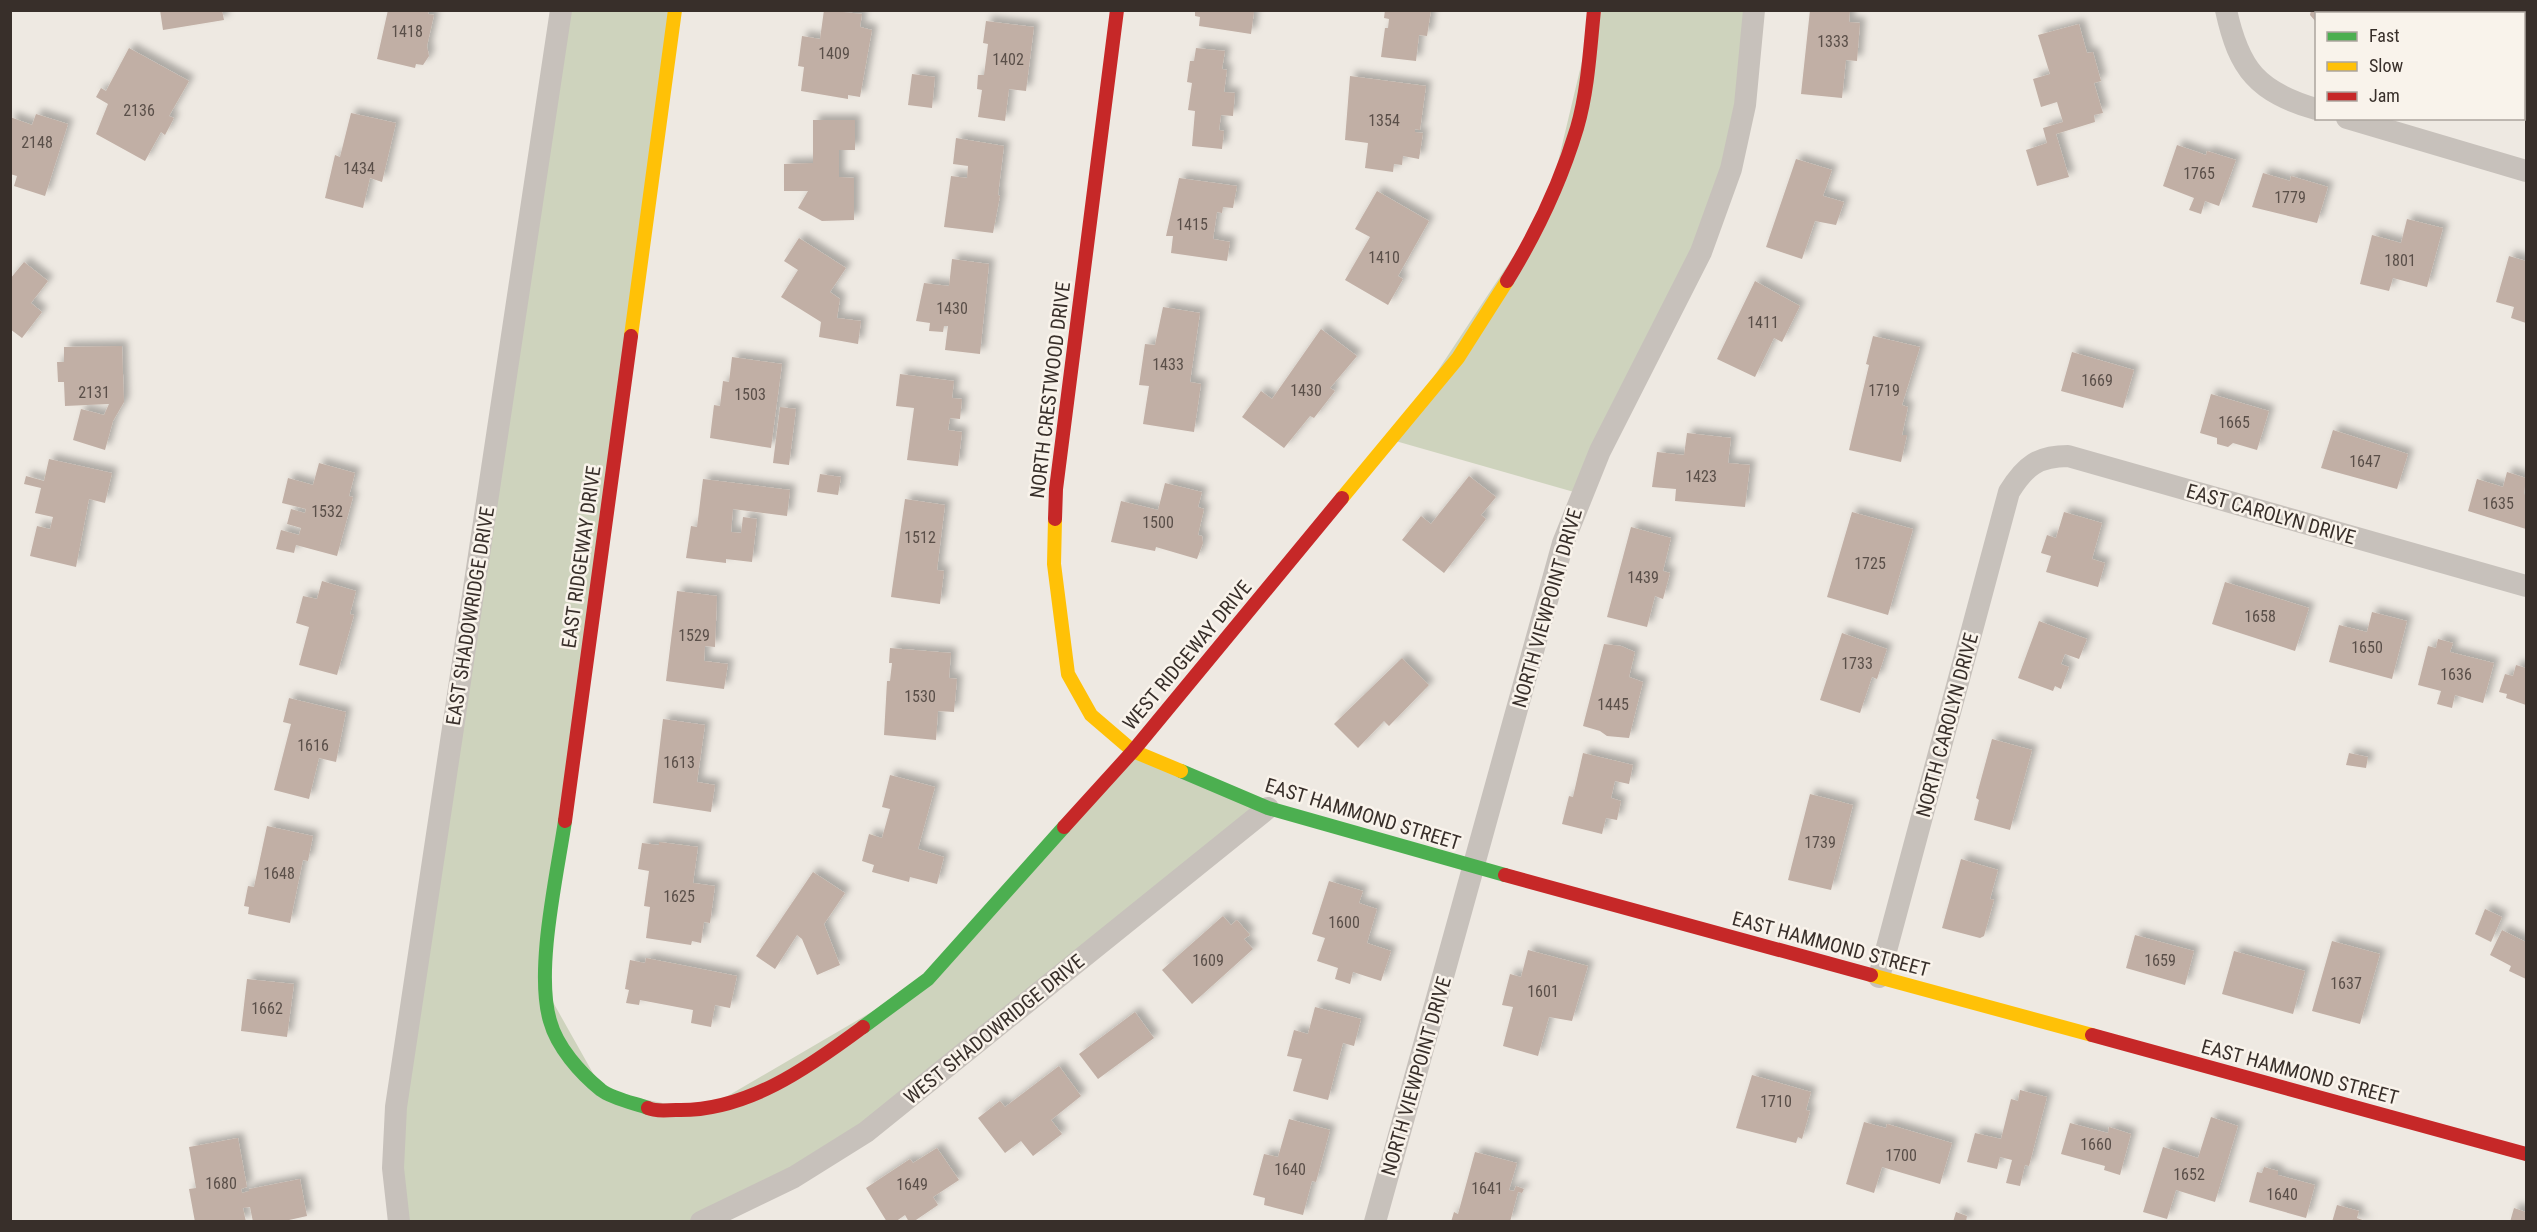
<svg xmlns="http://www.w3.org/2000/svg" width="2537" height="1232" viewBox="0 0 2537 1232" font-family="'Roboto Condensed',sans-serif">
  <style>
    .green { fill: #ced3bd }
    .building { fill: #c1afa5; filter: url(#shadow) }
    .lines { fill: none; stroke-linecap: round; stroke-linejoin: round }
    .street { stroke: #c7c1bb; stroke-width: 22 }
    .fast { stroke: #4caf50; stroke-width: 14 }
    .slow { stroke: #ffc107; stroke-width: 14 }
    .jam { stroke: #c62828; stroke-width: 14 }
    .labels { text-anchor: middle; stroke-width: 5; stroke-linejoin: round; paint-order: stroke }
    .number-label { font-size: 16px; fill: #5a4f49 }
    .street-label { font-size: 20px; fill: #382f2a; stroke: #f9f3eb }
  </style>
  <defs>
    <filter id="shadow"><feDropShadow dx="5.5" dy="-5.5" stdDeviation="3" flood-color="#0004"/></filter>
  </defs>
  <rect width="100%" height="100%" fill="#eee9e2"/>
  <path class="green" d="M561 11H675L545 988 603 1091 702 1111 928 979 1133 751 1268 808 866 1132 701 1221 399 1222 393 1168Z
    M1594 11H1754L1731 169 1581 494 1392 440 1548 204Z"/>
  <path class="building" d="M160 10H222L224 20 163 30Z
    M388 10H429L428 14 434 15 427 46 429 56 423 65 416 64 415 68 377 59Z
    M824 10 862 14 860 27 872 30 860 97 848 95V99L801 91 804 67 798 66 802 36 820 39Z
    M1195 10 1254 12 1251 34 1199 26 1200 17 1195 16Z
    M1385 10H1431L1427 36 1419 35 1416 61 1381 57 1385 28H1388L1389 19 1384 18Z
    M1810 10H1850L1849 22 1860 23 1857 61 1846 60 1842 98 1801 94Z
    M2311 10H2387L2384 14H2316V22L2310 15Z
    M2448 10H2480L2487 13 2447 14Z
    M986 21 1034 27 1026 91 1009 89 1005 121 978 117 982 90 977 89 978 75H984L988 44 983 43Z
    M2079 24 2087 53 2093 52 2101 81 2094 83 2103 113 2094 115 2095 122 2056 134 2069 177 2037 186 2026 150 2047 143 2043 128 2063 122 2057 102 2041 107 2033 79 2050 74 2038 35Z
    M129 48 189 81 169 116 174 118 165 135 161 132 145 161 96 134 108 104 96 97 101 88 106 91Z
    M1196 48 1225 51 1222 69 1227 70 1224 92 1235 93 1233 116 1221 115 1219 130 1224 131 1222 149 1192 146 1195 111 1188 110 1192 83 1187 82 1190 61H1194Z
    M912 74 935 77 932 108 908 105Z
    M1350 76 1426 86 1420 130 1415 129V132L1423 133 1419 159 1403 156 1402 165 1394 164 1393 172 1365 168 1368 143 1345 140Z
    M351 113 396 123 382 182 370 178 363 208 325 198 335 155 340 157Z
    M36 114 68 124 45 196 14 186 17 176 10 174V117L32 125Z
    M813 120H855V150H839V177L854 178V220L822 221 798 208 808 191H784V164L813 163Z
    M956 138 1004 146 998 195 1000 196 993 233 944 227 951 176 967 178 968 166 953 164Z
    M2177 145 2206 155 2207 151 2236 160 2219 206 2205 201 2201 214 2189 210 2194 198 2163 186Z
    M1796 159 1832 170 1823 196 1844 202 1836 225 1815 221 1802 259 1766 247Z
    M2263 173 2290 181 2291 176 2328 187 2317 223 2252 207Z
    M1179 178 1237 186 1233 208 1223 207 1222 213 1217 212 1213 239 1230 242 1227 261 1171 253 1173 236H1166Z
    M1377 191 1429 221 1398 276 1403 279 1388 305 1345 280 1370 237 1355 229Z
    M2407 219 2443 228 2427 287 2393 278 2389 291 2360 284 2372 235 2401 243Z
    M799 238 846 268 830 292 840 299 837 318 861 321 858 344 819 337 821 322 781 297 798 270 784 261Z
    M2509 256 2526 261V323L2511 318 2514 307 2496 302Z
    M952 259 989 264 980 354 945 350 948 326H944L943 332 929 331 930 323 916 321 924 283 949 286Z
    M24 262 48 281 31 303 42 312 22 338 10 329V279Z
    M1755 281 1800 306 1782 342 1774 338 1755 377 1717 359Z
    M1163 307 1200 313 1190 382 1201 384 1194 432 1143 424 1149 386 1139 385 1145 344 1155 345Z
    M1321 329 1357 356 1330 388 1335 391 1314 418 1310 416 1284 448 1242 417 1261 391 1272 399Z
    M1873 336 1920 347 1902 405 1908 407 1902 435H1907L1901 462 1849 450 1869 365 1866 364Z
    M122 346 124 402 113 421 105 450 73 440 81 409 104 415 109 404 65 406 64 382H58L57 362H64V347Z
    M2072 352 2134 370 2123 408 2061 391Z
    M732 357 782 364 771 448 710 438 714 405 720 406 723 381 729 382Z
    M900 374 954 381 952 398 962 399 960 419 950 418 948 430 962 432 958 466 907 460 914 408 896 406Z
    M2211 394 2269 411 2257 450 2233 443 2228 447 2217 444V438L2200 433Z
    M780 407 796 409 789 465 773 463Z
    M2333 430 2408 454 2397 489 2321 468Z
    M1687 433 1731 438 1728 463 1750 465 1745 507 1675 501 1676 489 1652 487 1657 452 1684 455Z
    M49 459 112 473 105 503 89 499 76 567 30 556 37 526 50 529 53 517 35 513 41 488 24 484 26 476 44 481Z
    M319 463 355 473 349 496 353 497 337 556 296 545 294 553 276 549 281 530 299 535 301 528 287 524 291 509 305 513 306 509 282 503 288 478 313 485Z
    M2507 472 2526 478 2524 494 2526 495V529L2468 511 2477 479 2503 487Z
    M820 474 841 477 838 495 817 492Z
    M1469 476 1496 497 1481 515 1486 519 1444 573 1402 540 1421 516 1431 524Z
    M703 479 790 490 787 516 733 509 731 532 741 533 743 517 757 519 752 562 726 559V563L686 558 691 526 697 527Z
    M1165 483 1202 492 1198 507 1204 509 1198 535 1202 536 1203 543 1197 559 1156 547 1155 551 1111 542 1121 501 1158 510Z
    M905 499 945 505 937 570 944 571 940 604 891 597Z
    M1852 512 1913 529 1888 615 1827 597Z
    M2064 512 2102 523 2092 559 2105 563 2098 587 2046 572 2051 556 2041 553 2047 535 2056 538Z
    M1631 527 1671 538 1663 571 1670 573 1663 599 1655 596 1647 627 1607 617Z
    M322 581 356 591 350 614 354 615 337 675 299 665 309 627 296 623 303 596 317 599Z
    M2225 582 2309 608 2295 651 2212 624Z
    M677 591 717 596 715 647 705 646 704 661 728 664 724 689 666 681Z
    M2372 612 2407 621 2392 679 2329 662 2339 625 2367 632Z
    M2039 621 2087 639 2079 659 2065 654 2061 664 2069 667 2061 689 2055 686 2053 691 2018 678Z
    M1842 633 1887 649 1877 679 1872 677 1860 713 1820 700Z
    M2438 639 2453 643 2450 652 2494 663 2483 703 2455 695 2452 708 2437 704 2441 691 2418 685 2428 646 2436 648Z
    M1604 644 1621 646 1635 652 1629 677 1643 682 1629 738 1607 736 1600 731 1583 726Z
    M890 648 951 653 949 678 957 679 954 712 938 711 936 740 884 735 887 681H890L892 663H889Z
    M1402 658 1429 685 1389 726 1384 721 1358 748 1334 724Z
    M2516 665 2526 668V705L2506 698 2507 694 2499 692 2505 674 2513 676Z
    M289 698 346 712 336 762 319 758 309 799 274 790 291 724 283 722Z
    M663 719 705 725 697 782 715 785 711 812 653 803Z
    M1992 739 2032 750 2010 830 1974 820 1979 800 1976 798Z
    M1583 753 1633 765 1629 784 1615 781 1611 798 1621 801 1617 820 1606 818 1602 834 1562 824 1569 796 1573 797Z
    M2349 753 2368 757 2366 768 2346 765Z
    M890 775 935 787 918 849 944 857 937 884 910 877 909 882 872 872 874 865 862 861 869 834 882 838 890 809 882 807Z
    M1810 794 1853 805 1831 890 1788 880Z
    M267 826 313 836 308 861 303 860 290 923 248 914 249 907 244 906 248 886 254 887Z
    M659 842 698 847 693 883 715 886 710 923 704 922 701 943 692 941 691 945 646 938 650 907 644 906 649 871 638 869 642 843 659 845Z
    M1961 859 1998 870 1990 899 1994 900 1984 936 1980 938 1942 928Z
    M813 872 845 893 824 924 840 965 817 975 802 939 797 935 775 969 756 956Z
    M1329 881 1363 891 1359 903 1377 909 1367 943 1391 951 1381 981 1353 972 1350 984 1335 979 1338 968 1317 961 1325 938 1312 934Z
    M2485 909 2502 917 2491 942 2475 934Z
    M1223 916 1231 925 1237 920 1250 935 1244 939 1253 949 1192 1004 1162 970Z
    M2502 930 2526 942V979L2509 971 2511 966 2490 955Z
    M2135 935 2194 951 2185 985 2126 968Z
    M2332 941 2380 954 2360 1024 2312 1011Z
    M1528 950 1588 966 1572 1021 1549 1017 1538 1056 1503 1046 1513 1007 1502 1005 1510 974 1521 977Z
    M2234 951 2305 971 2293 1014 2222 994Z
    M646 958 737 976 730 1008 715 1005 711 1027 691 1023 693 1010 640 1000 639 1005 626 1003 629 990 625 989 630 960 645 963Z
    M247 979 294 984 287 1037 241 1031Z
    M1315 1007 1361 1019 1354 1046 1343 1043 1328 1100 1293 1091 1302 1059 1287 1056 1294 1030 1308 1034Z
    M1135 1012 1154 1038 1098 1079 1079 1054Z
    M1059 1066 1081 1096 1051 1120 1062 1134 1033 1156 1021 1141 1005 1153 978 1118 1000 1101 1005 1107Z
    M1752 1075 1811 1092 1806 1110 1810 1111 1802 1139 1798 1137 1796 1143 1736 1128Z
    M2020 1090 2047 1097 2029 1166 2025 1165 2020 1186 2006 1183 2012 1160 2000 1157 1997 1169 1967 1162 1975 1133 2001 1139 2011 1099 2018 1101Z
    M2211 1117 2238 1126 2215 1202 2176 1190 2167 1219 2143 1212 2163 1147 2198 1158Z
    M1289 1119 1330 1130 1316 1182 1312 1181 1303 1215 1264 1205 1265 1198 1253 1195 1264 1154 1278 1157Z
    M1864 1122 1886 1128 1887 1124 1952 1143 1940 1184 1882 1167 1874 1193 1846 1184Z
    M2070 1123 2108 1133 2109 1127 2131 1134 2120 1175 2104 1170 2105 1166 2061 1154Z
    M238 1138 247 1187 241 1189 242 1193 249 1191V1189L300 1179 307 1216 280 1222H253L250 1207 243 1208 246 1222H195L189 1189 196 1188 189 1147Z
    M937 1148 959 1180 933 1197 938 1205 913 1222H909L905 1215 895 1222H887L866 1188 910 1159 913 1163Z
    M1475 1152 1517 1163 1509 1190 1514 1191 1516 1186 1524 1189 1522 1193 1518 1192 1510 1222H1451L1454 1212 1458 1214Z
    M2264 1167 2278 1171V1175L2315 1185 2306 1218 2249 1202 2257 1172 2262 1173Z
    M2337 1205 2359 1211 2357 1218 2368 1222H2332Z
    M2514 1208 2526 1212V1222H2510Z
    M1956 1212 1967 1216 1966 1222H1953Z"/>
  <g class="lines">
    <path class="street" d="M2226 10C2239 70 2258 92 2316 109
      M2347 118 2526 171
      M1879 977 2009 492C2025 466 2038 456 2068 456L2526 586
      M399 1222 393 1168 396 1107 561 10
      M701 1222 794 1177 866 1132 1268 808
      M1375 1222 1563 543 1600 451 1701 252 1731 169 1745 105 1754 10"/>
    <path class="fast" d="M1181 771 1268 808 1505 875
      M565 821C557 875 535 971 550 1021 557 1047 580 1073 601 1090 613 1099 634 1103 648 1108
      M863 1027 928 979 1064 827"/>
    <path class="slow" d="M631 336 675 10
      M1342 498 1458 358 1507 281
      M1055 519 1054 564 1068 674 1091 715 1133 751 1181 771
      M1871 975 2092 1035"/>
    <path class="jam" d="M1507 281C1536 234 1561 181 1577 128 1588 90 1590 49 1594 10
      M1055 519 1056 489 1117 10
      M565 821 631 336
      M1064 827 1133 751 1342 498
      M1505 875 1871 975
      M2092 1035 2526 1154
      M648 1108C656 1112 667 1110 676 1110 746 1112 808 1068 863 1027"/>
  </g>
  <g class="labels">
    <g class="number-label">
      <text x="407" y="37">1418</text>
      <text x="1833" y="47">1333</text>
      <text x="834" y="59">1409</text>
      <text x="1008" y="65">1402</text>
      <text x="139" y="116">2136</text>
      <text x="1384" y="126">1354</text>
      <text x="37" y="148">2148</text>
      <text x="359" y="174">1434</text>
      <text x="2199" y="179">1765</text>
      <text x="2290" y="203">1779</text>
      <text x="1192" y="230">1415</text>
      <text x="1384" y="263">1410</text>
      <text x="2400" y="266">1801</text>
      <text x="952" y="314">1430</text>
      <text x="1763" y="328">1411</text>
      <text x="1168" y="370">1433</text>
      <text x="2097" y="386">1669</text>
      <text x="1306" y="396">1430</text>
      <text x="1884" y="396">1719</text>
      <text x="94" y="398">2131</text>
      <text x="750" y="400">1503</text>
      <text x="2234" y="428">1665</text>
      <text x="2365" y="467">1647</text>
      <text x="1701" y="482">1423</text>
      <text x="2498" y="509">1635</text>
      <text x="327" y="517">1532</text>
      <text x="1158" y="528">1500</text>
      <text x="920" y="543">1512</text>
      <text x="1870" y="569">1725</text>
      <text x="1643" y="583">1439</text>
      <text x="2260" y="622">1658</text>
      <text x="694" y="641">1529</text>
      <text x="2367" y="653">1650</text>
      <text x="1857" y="669">1733</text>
      <text x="2456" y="680">1636</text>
      <text x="920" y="702">1530</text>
      <text x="1613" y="710">1445</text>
      <text x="313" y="751">1616</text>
      <text x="679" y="768">1613</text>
      <text x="1820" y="848">1739</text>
      <text x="279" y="879">1648</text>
      <text x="679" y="902">1625</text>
      <text x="1344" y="928">1600</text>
      <text x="1208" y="966">1609</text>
      <text x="2160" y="966">1659</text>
      <text x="2346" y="989">1637</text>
      <text x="1543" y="997">1601</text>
      <text x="267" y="1014">1662</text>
      <text x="1776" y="1107">1710</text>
      <text x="2096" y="1150">1660</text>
      <text x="1901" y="1161">1700</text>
      <text x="1290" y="1175">1640</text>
      <text x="2189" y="1180">1652</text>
      <text x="221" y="1189">1680</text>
      <text x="912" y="1190">1649</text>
      <text x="1487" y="1194">1641</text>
      <text x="2282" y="1200">1640</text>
    </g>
    <g class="street-label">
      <text transform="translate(1050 390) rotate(-83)" y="7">NORTH CRESTWOOD DRIVE</text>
      <text transform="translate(2271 514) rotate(16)" y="7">EAST CAROLYN DRIVE</text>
      <text transform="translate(581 557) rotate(-82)" y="7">EAST RIDGEWAY DRIVE</text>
      <text transform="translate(1547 608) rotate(-74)" y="7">NORTH VIEWPOINT DRIVE</text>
      <text transform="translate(470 616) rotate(-81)" y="7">EAST SHADOWRIDGE DRIVE</text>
      <text transform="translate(1187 655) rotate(-50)" y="7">WEST RIDGEWAY DRIVE</text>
      <text transform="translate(1947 725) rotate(-75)" y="7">NORTH CAROLYN DRIVE</text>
      <text transform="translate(1363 814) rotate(17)" y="7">EAST HAMMOND STREET</text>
      <text transform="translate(1831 944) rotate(15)" y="7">EAST HAMMOND STREET</text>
      <text transform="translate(994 1029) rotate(-39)" y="7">WEST SHADOWRIDGE DRIVE</text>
      <text transform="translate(2300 1072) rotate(15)" y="7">EAST HAMMOND STREET</text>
      <text transform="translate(1416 1076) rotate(-74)" y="7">NORTH VIEWPOINT DRIVE</text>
    </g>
  </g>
  <rect width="2537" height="1232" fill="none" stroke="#382f2a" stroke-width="24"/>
  <rect x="2315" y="12" width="210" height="108" fill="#f9f3eb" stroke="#aca59e" stroke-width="1.5"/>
  <rect x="2327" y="32" width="30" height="9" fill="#4caf50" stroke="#aca59e" stroke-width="1.5"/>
  <text x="2369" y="42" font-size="18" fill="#382f2a">Fast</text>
  <rect x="2327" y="62" width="30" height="9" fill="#ffc107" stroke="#aca59e" stroke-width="1.5"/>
  <text x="2369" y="72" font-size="18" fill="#382f2a">Slow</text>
  <rect x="2327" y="92" width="30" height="9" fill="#c62828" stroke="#aca59e" stroke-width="1.5"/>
  <text x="2369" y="102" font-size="18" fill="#382f2a">Jam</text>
</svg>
